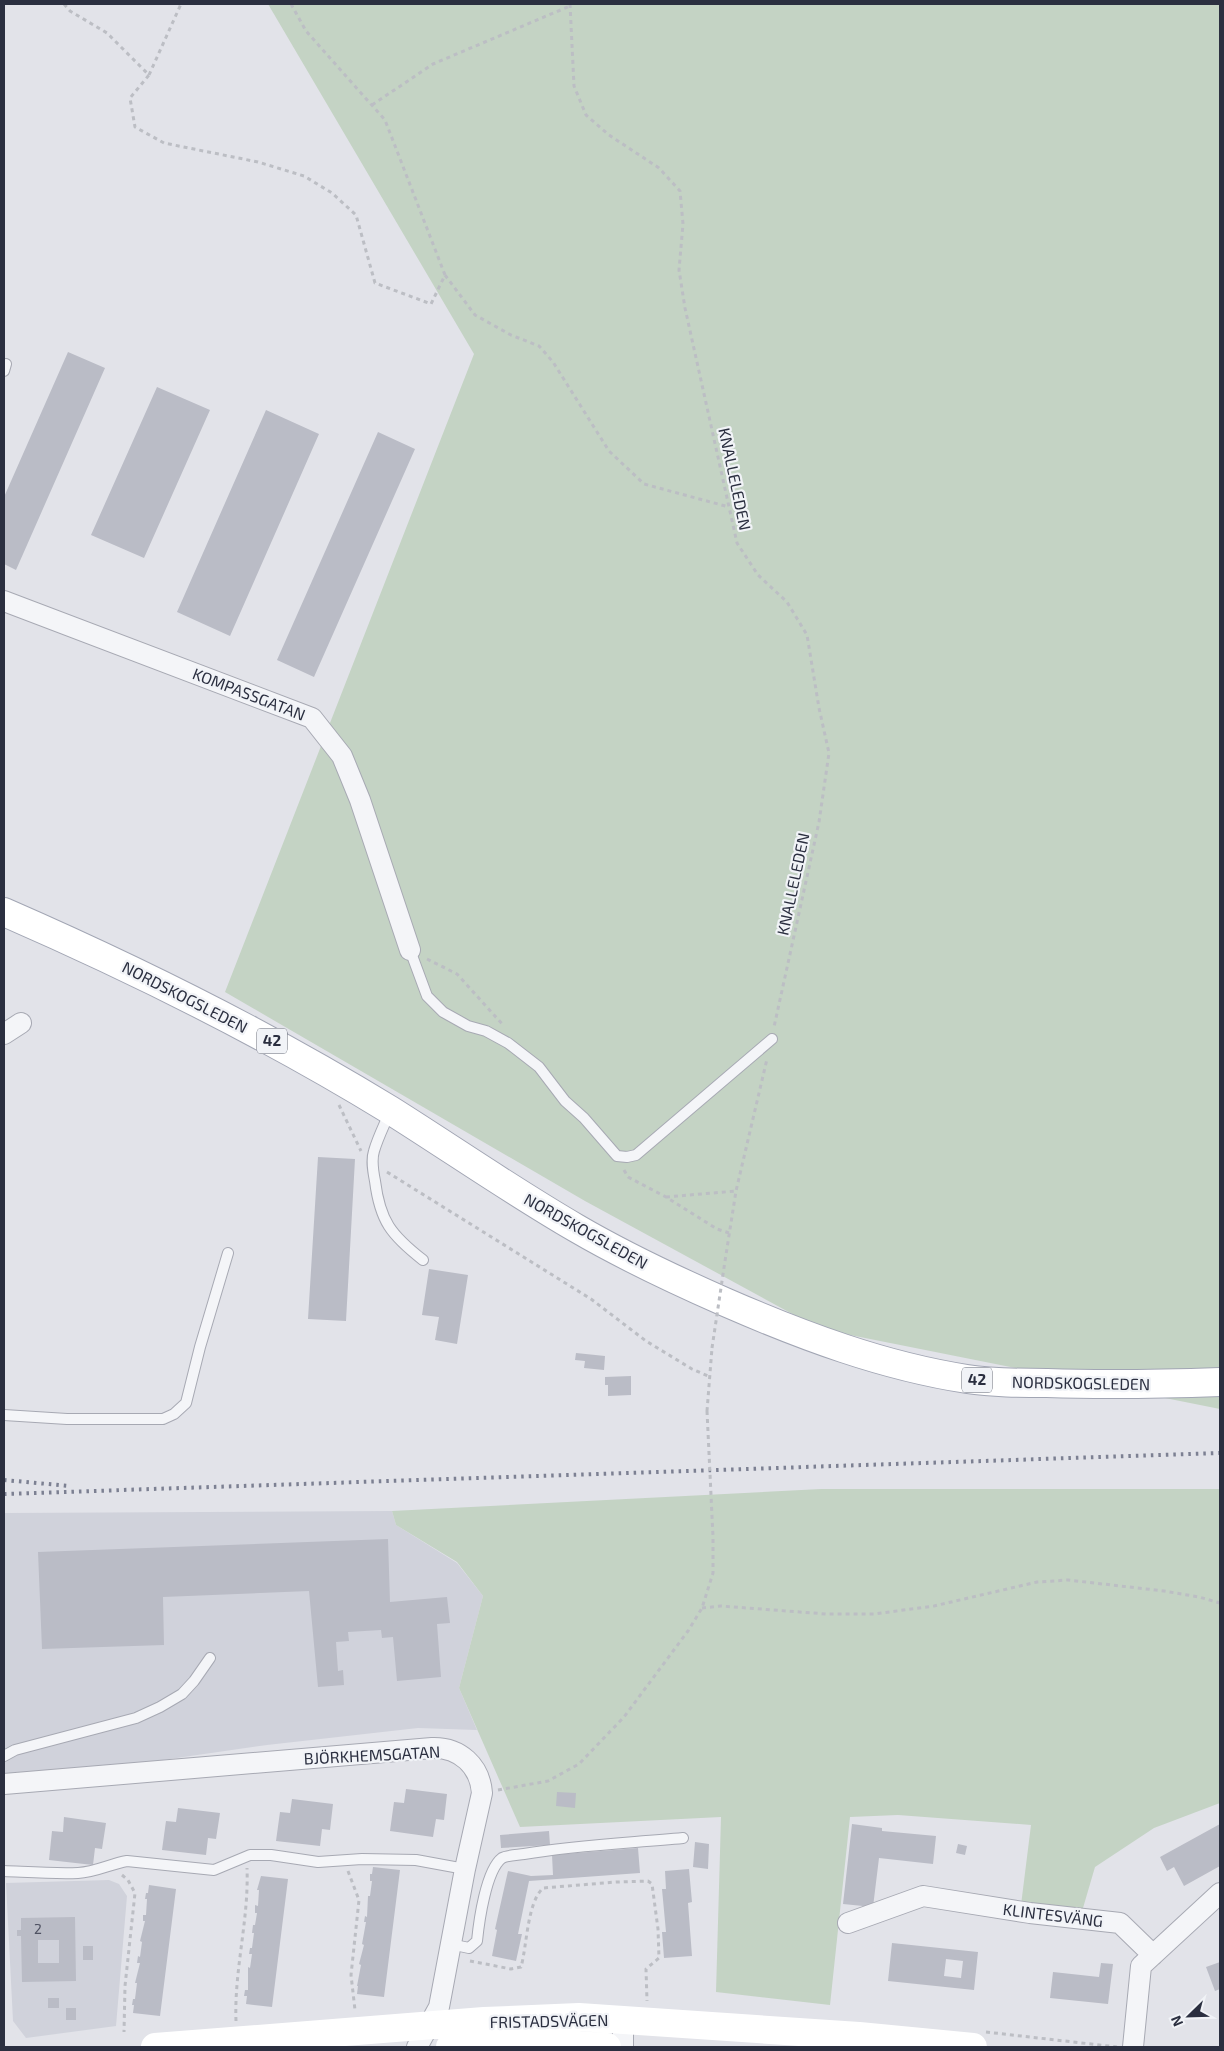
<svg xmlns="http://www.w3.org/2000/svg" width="1224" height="2051" viewBox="0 0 1224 2051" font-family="'Exo 2',sans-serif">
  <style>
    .built { fill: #d0d2db }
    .green { fill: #c4d3c4 }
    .building { fill: #babcc6; fill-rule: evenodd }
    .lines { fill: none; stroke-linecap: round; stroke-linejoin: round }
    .lane-casing { stroke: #a7a9b3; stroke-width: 12 }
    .street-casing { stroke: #a7a9b3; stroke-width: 22 }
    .primary-casing { stroke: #a2a6b4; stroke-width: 30 }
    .path { stroke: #bcbec4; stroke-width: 3; stroke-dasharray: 4 4; stroke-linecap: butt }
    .lane { stroke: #f4f5f8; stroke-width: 10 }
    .street { stroke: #f4f5f8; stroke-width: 20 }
    .secondary { stroke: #fff; stroke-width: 28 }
    .primary { stroke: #fff; stroke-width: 28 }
    .rail { stroke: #7c8092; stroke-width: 4; stroke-dasharray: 2.5 5; stroke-linecap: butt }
    .path-bridge { stroke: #bcbec4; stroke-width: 3; stroke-dasharray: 4 4; stroke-linecap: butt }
    .labels { text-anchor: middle; stroke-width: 4.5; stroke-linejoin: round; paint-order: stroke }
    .number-label { font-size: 14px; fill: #4f5262 }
    .shield { fill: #f1f3f7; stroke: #666a77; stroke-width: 1 }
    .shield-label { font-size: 15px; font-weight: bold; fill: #2b2f40 }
    .street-label { font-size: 16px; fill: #2b2f40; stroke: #f1f3f7 }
  </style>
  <rect width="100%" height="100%" fill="#e2e3e9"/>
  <path class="built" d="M392 1511 396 1525 457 1563 483 1596 459 1688 477 1730 418 1728 267 1745 135 1764 4 1776V1513Z
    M109 1880 119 1884 127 1896 116 2026 26 2038 13 2021 6 1883Z"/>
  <path class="green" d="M268 4H1220V1409L820 1329 585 1201 225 992 474 354Z
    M821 1489H1220V1803L1154 1828 1095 1867 1083 1908 1021 1905 1031 1825 898 1815 850 1817 830 2005 716 1992 721 1817 520 1827 459 1688 483 1596 457 1562 396 1525 392 1511Z"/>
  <path class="building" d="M68 352 105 368 16 570 4 564V497Z
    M157 387 210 410 144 558 91 535Z
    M266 410 319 434 230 636 177 612Z
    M378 432 415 449 314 677 277 660Z
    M318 1157 355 1159 346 1321 308 1319Z
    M429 1269 468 1275 457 1344 435 1340 439 1317 422 1315Z
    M576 1353 605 1356 604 1370 584 1368 585 1361 575 1360Z
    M631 1376V1395L608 1396V1385H605V1377Z
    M388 1539 390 1602 447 1597 450 1623 437 1624 441 1677 397 1681 393 1637 382 1638 381 1630 348 1632 349 1641 336 1642 338 1671 343 1670 344 1685 318 1687 309 1591 163 1597 164 1645 42 1649 38 1552Z
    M406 1789 447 1794 444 1820 436 1819 433 1837 390 1831 394 1802 404 1803Z
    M557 1792 576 1793 575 1808 556 1806Z
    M292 1799 333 1804 330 1830 322 1829 320 1846 276 1841 280 1812 290 1813Z
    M178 1808 220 1813 216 1839 208 1838 206 1855 162 1850 166 1821 176 1822Z
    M64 1817 106 1823 102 1849 95 1848 93 1865 49 1860 52 1831 63 1832Z
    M852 1824 882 1828V1831L936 1836 933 1864 879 1858 873 1907 843 1904Z
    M1220 1824V1866L1184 1886 1174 1867 1167 1871 1160 1857Z
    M549 1831 550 1845 501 1848 500 1835Z
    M695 1842 709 1844 708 1869 693 1867Z
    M958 1844 967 1846 965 1855 956 1853Z
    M638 1848 640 1873 529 1881 518 1934H522L516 1961 492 1956 497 1930 495 1929 508 1871 531 1876 553 1875 552 1855Z
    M373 1867 400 1870 384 1997 357 1994 358 1986H357L361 1965 359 1964 364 1945 362 1944 366 1922H364L365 1916 367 1917 368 1896H370L372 1881H370V1874H372Z
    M689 1869 692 1902 688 1903 692 1956 664 1958 662 1932H666L662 1889H666L665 1871Z
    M261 1876 288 1879 272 2007 246 2004 247 1996H244L245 1990H248V1967L250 1968 252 1954H249L250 1948H252L254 1933H252L253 1925H255L257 1913H255V1905L258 1906 259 1890H257Z
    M149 1885 176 1889 160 2016 133 2013 134 2005H132L133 1999H135L137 1983H135L140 1963H137L138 1956 140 1957 142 1942 140 1941 145 1921H143V1915H146L147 1899H145L146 1893H148Z
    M75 1917 76 1981 22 1982 21 1936H17V1930H21V1918ZM38 1940H59V1963H38Z
    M892 1943 978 1952 974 1990 888 1981ZM946 1959 963 1961 961 1978 944 1976Z
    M83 1946H93V1960H83Z
    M1220 1962V1989L1215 1991 1206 1967Z
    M1101 1963 1113 1964 1108 2004 1050 1998 1053 1972 1099 1977Z
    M48 1998H59V2008H48Z
    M66 2008H76V2020H66Z"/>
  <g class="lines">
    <defs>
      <path id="lane" d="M4 371 6 364
        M410 950 427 996 443 1012 468 1026 486 1031 508 1043 539 1067 565 1101 584 1118 617 1156 627 1157 636 1155 772 1039
        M390 1111C385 1124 378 1137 374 1151 371 1160 373 1171 375 1181 380 1221 391 1235 423 1260
        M4 1415 67 1419H163L174 1414 186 1403 200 1347 228 1253
        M4 1756 15 1750 136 1718 160 1707 182 1694 194 1681 210 1658
        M4 1871C28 1872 54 1874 78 1873 96 1872 110 1864 127 1861L214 1870 250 1855H271L318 1862 362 1859 416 1860 465 1869
        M450 1944 469 1948 477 1941C479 1921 486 1870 502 1858 507 1855 518 1855 524 1854 576 1845 630 1843 683 1838"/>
      <path id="street" d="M4 601 312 718 342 756 360 800 410 950
        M4 1034 21 1023
        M4 1784 432 1748C460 1747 480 1766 482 1793L465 1869 439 2007 417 2047
        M848 1923 923 1896 1030 1913 1120 1923 1153 1955
        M623 2047V2020
        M1133 2047 1141 1966 1220 1893"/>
      <path id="primary" d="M4 912C137 970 266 1034 390 1110 452 1149 512 1191 576 1228 624 1256 675 1280 725 1302 803 1336 883 1366 967 1379 993 1383 1020 1383 1047 1383 1105 1385 1162 1384 1220 1382"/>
    </defs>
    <use href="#lane" class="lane-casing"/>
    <use href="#street" class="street-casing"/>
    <use href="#primary" class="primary-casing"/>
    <path class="path" d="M64 4 70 11 107 33 149 75 130 98 135 127 164 143 258 162 304 176 332 193 356 215 375 283 431 304 445 275 475 315 511 335 539 346 553 362 609 451 644 484 729 507
      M291 4 306 31 385 120 445 275
      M570 4 574 86 586 115 609 135 659 168 680 191 683 224 679 270 685 308 737 543 758 575 787 602 807 635 819 708 829 753 819 822 774 1027
      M149 75 181 4
      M372 105 433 64 570 6
      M427 959 457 974 504 1026
      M339 1105 361 1151
      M624 1170 628 1177 666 1197 717 1229 729 1233
      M387 1172 591 1299 646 1341 692 1369 708 1376
      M666 1197 736 1191
      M725 1261 736 1191 767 1059
      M707 1411 712 1348
      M702 1608 721 1606 826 1614H874L934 1606 1037 1582 1068 1580 1164 1591 1199 1597 1220 1603
      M498 1790 548 1781 579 1764 624 1717 688 1631 702 1608 713 1573V1537
      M348 1871 359 1900 351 1975 355 2010
      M122 1875 128 1880 135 1893 125 1986 124 2032
      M470 1961 511 1969 521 1967C527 1946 527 1903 543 1888L616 1882 648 1881 652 1884 658 1929 659 1958 646 1969 647 2001
      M236 2021C234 1970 249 1920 247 1868
      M986 2032 1117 2047"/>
    <use href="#lane" class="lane"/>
    <use href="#street" class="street"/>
    <path class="secondary" d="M155 2047 484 2021 579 2017 859 2036 973 2047
      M450 2047 574 2045 607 2047"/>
    <use href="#primary" class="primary"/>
    <path class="rail" d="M4 1480 70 1486
      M4 1494 1220 1453"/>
    <path class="path-bridge" d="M712 1348 725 1261
      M707 1411 713 1537"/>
  </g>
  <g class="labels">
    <g class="number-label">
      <text x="38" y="1934">2</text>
    </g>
    <g class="shield">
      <rect x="257" y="1028.5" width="30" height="25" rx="4"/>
      <rect x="962" y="1367.5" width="30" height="25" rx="4"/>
    </g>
    <g class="shield-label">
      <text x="272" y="1046">42</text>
      <text x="977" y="1385">42</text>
    </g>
    <g class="street-label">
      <text transform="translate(735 479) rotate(78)" y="6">KNALLELEDEN</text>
      <text transform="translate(249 694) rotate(21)" y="6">KOMPASSGATAN</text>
      <text transform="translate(793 884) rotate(-78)" y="6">KNALLELEDEN</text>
      <text transform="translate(185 997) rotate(27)" y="6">NORDSKOGSLEDEN</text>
      <text transform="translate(586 1231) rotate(29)" y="6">NORDSKOGSLEDEN</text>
      <text transform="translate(1081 1383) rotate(1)" y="6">NORDSKOGSLEDEN</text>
      <text transform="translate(372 1755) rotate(-3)" y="6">BJÖRKHEMSGATAN</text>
      <text transform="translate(1053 1915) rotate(7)" y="6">KLINTESVÄNG</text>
      <text transform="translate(549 2021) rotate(-1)" y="6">FRISTADSVÄGEN</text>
    </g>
  </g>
  <rect width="1224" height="2051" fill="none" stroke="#2b2f40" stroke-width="10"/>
  <g transform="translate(1189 2016) rotate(247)" stroke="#f1f3f7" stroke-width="4" paint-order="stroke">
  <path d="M0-4L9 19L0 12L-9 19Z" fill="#2b2f40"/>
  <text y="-8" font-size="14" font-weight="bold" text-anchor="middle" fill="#2b2f40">N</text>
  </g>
</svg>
